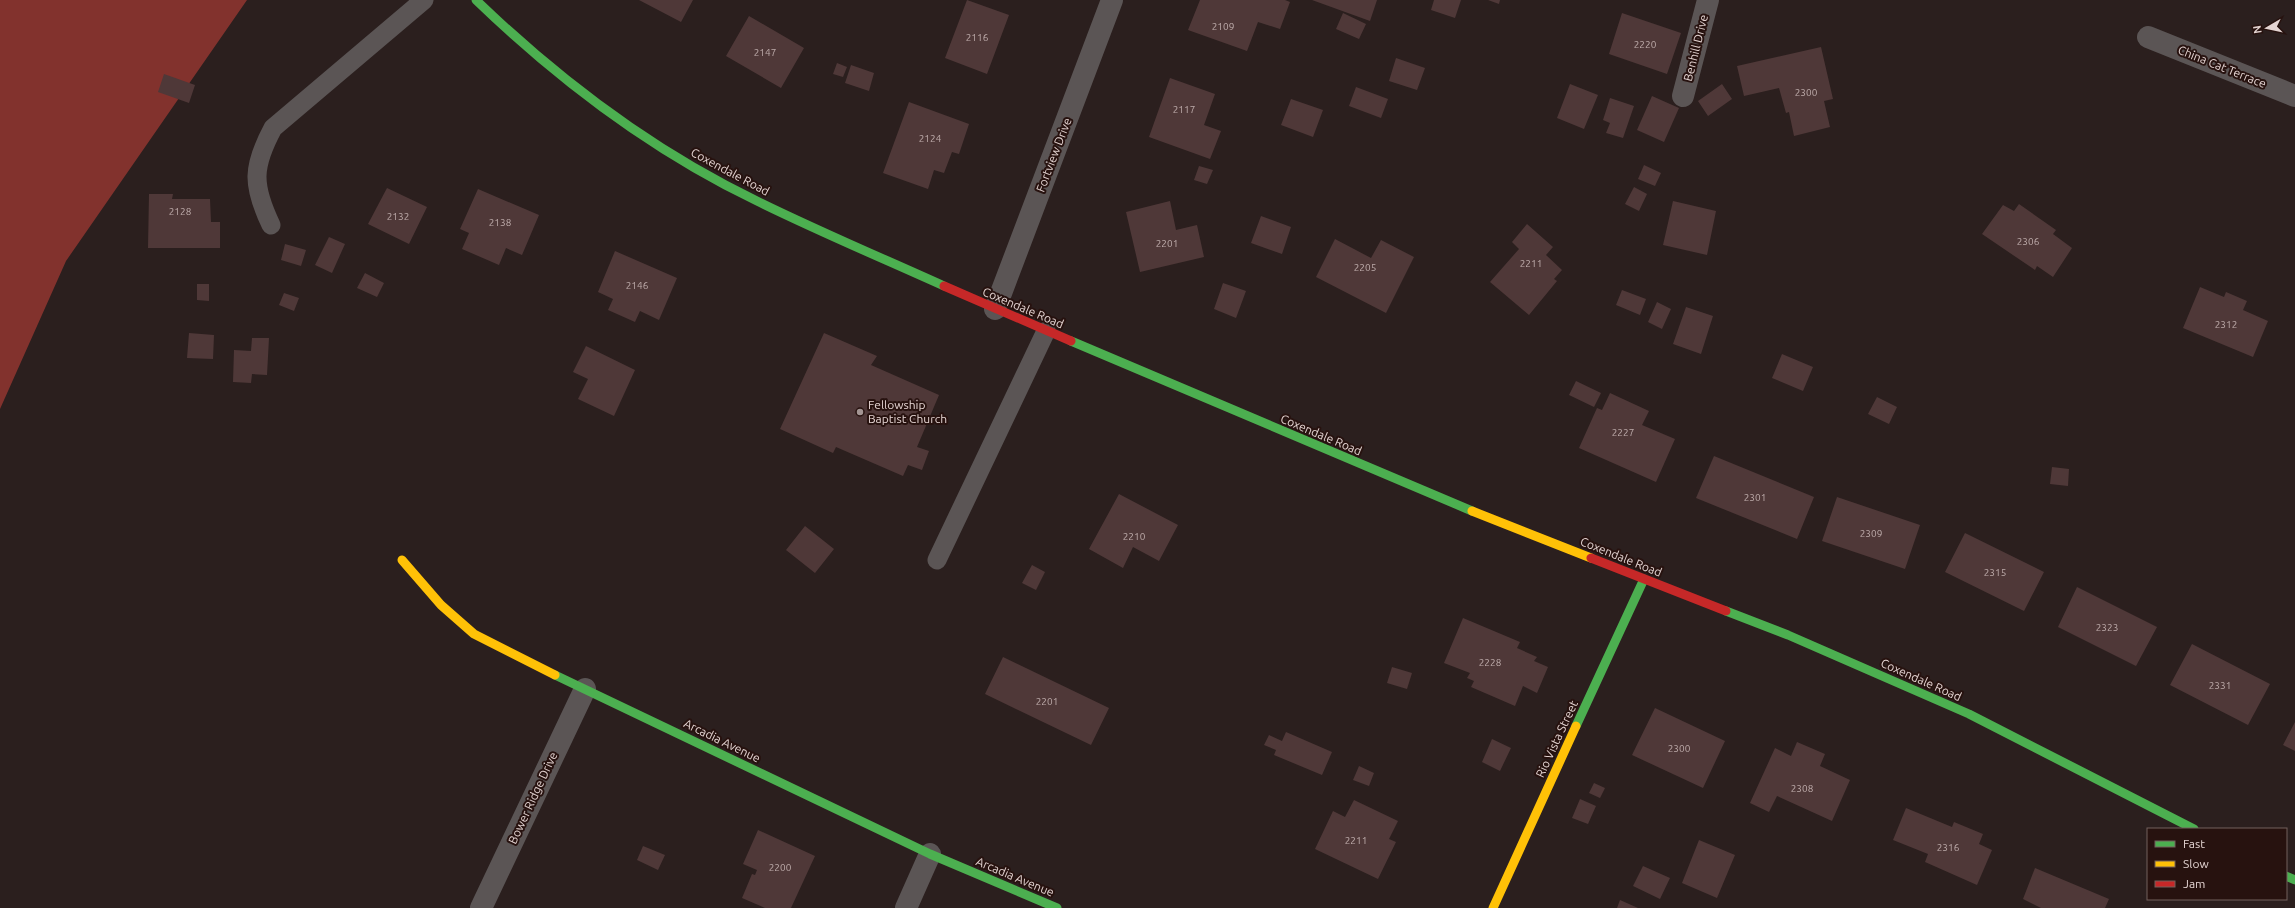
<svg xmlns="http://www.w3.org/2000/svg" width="2295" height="908" viewBox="0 0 2295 908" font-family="Ubuntu,sans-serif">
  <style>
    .forest { fill: #82322d }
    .building { fill: #4f3838 }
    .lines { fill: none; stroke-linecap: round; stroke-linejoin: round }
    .lane { stroke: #5b5555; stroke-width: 19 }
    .street { stroke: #5b5555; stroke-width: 22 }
    .fast { stroke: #4caf50; stroke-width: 9 }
    .slow { stroke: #ffc107; stroke-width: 9 }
    .jam { stroke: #c62828; stroke-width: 9 }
    .poi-dot { fill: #a39593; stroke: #27120f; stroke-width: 1.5 }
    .labels { text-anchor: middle; stroke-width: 4; stroke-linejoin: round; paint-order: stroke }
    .number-label { font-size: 10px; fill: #bfadac }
    .street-label { font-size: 12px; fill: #e4d4d2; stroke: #27120f }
    .poi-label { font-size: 12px; fill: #e4d4d2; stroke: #27120f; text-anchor: start }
  </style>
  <rect width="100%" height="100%" fill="#2b1f1e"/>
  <path class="forest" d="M0 0H247L66 261 0 409Z"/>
  <path class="building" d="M639 0H693L681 22Z
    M967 0 1009 15 987 74 945 58Z
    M1200 0H1285L1290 2 1280 29 1258 22 1247 51 1188 30Z
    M1312 0H1377L1370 21Z
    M1434 0H1461L1455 18 1431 10Z
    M1488 0H1500L1499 4Z
    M1343 13 1366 24 1359 39 1336 29Z
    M1622 13 1681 33 1667 74 1609 54Z
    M749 16 804 48 781 88 726 56Z
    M1821 47 1833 99 1824 101 1830 127 1794 136 1789 112 1786 113 1779 88 1744 96 1737 66Z
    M1396 58 1425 68 1417 90 1389 81Z
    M837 63 847 67 843 77 833 74Z
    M851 65 874 73 869 91 845 83Z
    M164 74 195 85 189 103 158 92Z
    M1170 78 1215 94 1204 125 1221 131 1210 159 1149 137Z
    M1570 84 1598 95 1584 129 1557 118Z
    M1722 84 1732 99 1708 116 1698 101Z
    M1356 87 1388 99 1381 118 1349 106Z
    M1652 96 1679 108 1664 142 1637 130Z
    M1610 98 1634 106 1623 138 1606 133 1610 123 1603 120Z
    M1291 99 1323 110 1313 137 1281 125Z
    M909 102 969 124 959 154 952 152 944 173 934 170 928 189 883 173Z
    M1644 165 1661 173 1655 186 1638 179Z
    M1199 166 1213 170 1207 184 1194 180Z
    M1634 187 1647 194 1639 211 1625 204Z
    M387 188 427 207 409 244 368 224Z
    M478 189 539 215 522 255 506 248 499 265 462 249 469 233 460 229Z
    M149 194H173L172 199H210L211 222H220V248H148Z
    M1170 201 1176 230 1197 225 1204 257 1140 272 1126 212Z
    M1673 201 1716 211 1707 255 1663 245Z
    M2019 204 2056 230 2053 234 2072 248 2053 277 2037 266 2035 270 1982 234 2003 205 2014 211Z
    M1261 216 1291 227 1282 254 1251 243Z
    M1527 224 1553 247 1546 255 1562 270 1554 279 1557 281 1529 315 1490 282 1519 249 1512 242Z
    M329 237 345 244 332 273 315 265Z
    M1335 239 1371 258 1381 240 1414 257 1386 313 1316 277Z
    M285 244 306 250 301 266 281 260Z
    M615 251 677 278 659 320 640 311 635 322 608 310 613 299 598 292Z
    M365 273 384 283 377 297 357 288Z
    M1223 283 1246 291 1236 318 1214 309Z
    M197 284H209V301L197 300Z
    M2200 287 2224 297 2226 292 2247 301 2243 310 2268 321 2253 357 2183 328Z
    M1622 290 1646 299 1640 315 1616 305Z
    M284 293 299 298 294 311 279 305Z
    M1657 302 1671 309 1662 329 1648 322Z
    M1686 307 1713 316 1701 354 1673 344Z
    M189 333 214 335 213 359 187 358Z
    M824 333 877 356 871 365 939 395 917 447 929 451 922 470 908 465 903 476 836 447 833 453 780 429Z
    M252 338H269L267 375 252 374 251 383 233 382 234 350 251 351Z
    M586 346 635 370 614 416 578 399 588 379 573 372Z
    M1782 354 1813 367 1803 391 1772 378Z
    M1576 381 1601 393 1594 407 1569 395Z
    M1610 393 1649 411 1642 425 1675 439 1656 482 1579 448 1597 408 1602 410Z
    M1877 397 1897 407 1889 424 1868 414Z
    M1714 456 1814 497 1797 539 1696 498Z
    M2052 467 2069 469 2068 486 2050 484Z
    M1119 494 1178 525 1159 561 1133 547 1123 568 1089 549Z
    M1837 497 1920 525 1905 569 1822 541Z
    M805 526 834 549 815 573 786 550Z
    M1965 533 2044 572 2024 611 1945 572Z
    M1032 565 1045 572 1036 590 1022 583Z
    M2077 587 2157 627 2136 666 2058 627Z
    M1463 618 1520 642 1517 648 1537 657 1534 661 1548 667 1537 693 1523 686 1515 706 1471 687 1474 681 1467 678 1470 673 1444 663Z
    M2192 644 2270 684 2248 725 2170 685Z
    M1003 657 1109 708 1091 745 985 694Z
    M1392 667 1412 673 1407 689 1387 683Z
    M1655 708 1725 741 1703 788 1632 755Z
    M2295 722V751L2283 745Z
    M1286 732 1332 752 1322 775 1274 755 1276 750 1264 745 1269 735 1282 741Z
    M1492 739 1511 748 1500 771 1482 762Z
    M1797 742 1825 754 1820 766 1850 780 1832 821 1777 796 1769 812 1750 803 1775 748 1791 756Z
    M1359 766 1374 773 1369 786 1353 780Z
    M1594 783 1605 788 1600 798 1589 793Z
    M1580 799 1596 806 1588 824 1572 818Z
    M1354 800 1398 821 1389 839 1396 842 1378 879 1315 849 1333 811 1345 817Z
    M1906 808 1952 827 1954 822 1983 834 1979 844 1992 850 1977 885 1925 862 1928 854 1893 840Z
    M758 830 815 856 791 908H765L742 898 752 874 755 875 757 870 743 864Z
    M1699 840 1735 855 1717 898 1682 883Z
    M643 846 665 855 658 870 637 860Z
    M1643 866 1670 878 1660 899 1633 886Z
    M2035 868 2109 899 2105 908H2041L2023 899Z
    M1620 900 1638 908H1617Z"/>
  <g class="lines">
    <path class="lane" d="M271 225C252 185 252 167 273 128L424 0
      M937 560 1046 331"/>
    <path class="street" d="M2148 37 2295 96
      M1683 96 1708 0
      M995 309 1112 0
      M481 908 585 689
      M906 908 930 854"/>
    <path class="fast" d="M476 0C559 80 653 151 757 201 818 231 882 258 944 286
      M1071 341 1472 511
      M1726 611 1788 635 1969 714 2194 829
      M555 675 930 854 1057 908
      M1576 726 1644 579
      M2286 876 2295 880"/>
    <path class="slow" d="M1472 511 1591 558
      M402 560 441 605 474 634 555 675
      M1493 908 1576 726"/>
    <path class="jam" d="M944 286 1071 341
      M1591 558 1726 611"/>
  </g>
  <circle class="poi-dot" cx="860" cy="412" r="4"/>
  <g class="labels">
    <g class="number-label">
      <text x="1223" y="30">2109</text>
      <text x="977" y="41">2116</text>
      <text x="1645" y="48">2220</text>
      <text x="765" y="56">2147</text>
      <text x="1806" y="96">2300</text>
      <text x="1184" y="113">2117</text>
      <text x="930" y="142">2124</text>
      <text x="180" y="215">2128</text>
      <text x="398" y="220">2132</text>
      <text x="500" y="226">2138</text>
      <text x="2028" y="245">2306</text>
      <text x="1167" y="247">2201</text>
      <text x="1531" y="267">2211</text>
      <text x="1365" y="271">2205</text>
      <text x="637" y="289">2146</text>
      <text x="2226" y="328">2312</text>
      <text x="1623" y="436">2227</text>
      <text x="1755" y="501">2301</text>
      <text x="1871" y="537">2309</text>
      <text x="1134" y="540">2210</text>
      <text x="1995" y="576">2315</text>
      <text x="2107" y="631">2323</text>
      <text x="1490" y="666">2228</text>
      <text x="2220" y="689">2331</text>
      <text x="1047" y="705">2201</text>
      <text x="1679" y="752">2300</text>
      <text x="1802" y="792">2308</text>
      <text x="1356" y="844">2211</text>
      <text x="1948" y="851">2316</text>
      <text x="780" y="871">2200</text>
    </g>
    <g class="street-label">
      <text transform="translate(1696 48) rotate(-76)" y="4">Benhill Drive</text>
      <text transform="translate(2222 67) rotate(22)" y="4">China Cat Terrace</text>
      <text transform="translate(1054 155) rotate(-69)" y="4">Fortview Drive</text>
      <text transform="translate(730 172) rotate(28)" y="4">Coxendale Road</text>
      <text transform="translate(1023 308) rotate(23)" y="4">Coxendale Road</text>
      <text transform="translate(1321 435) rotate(23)" y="4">Coxendale Road</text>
      <text transform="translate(1621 557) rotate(22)" y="4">Coxendale Road</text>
      <text transform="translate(1921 680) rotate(24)" y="4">Coxendale Road</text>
      <text transform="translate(1557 739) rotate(-65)" y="4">Rio Vista Street</text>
      <text transform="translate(722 741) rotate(26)" y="4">Arcadia Avenue</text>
      <text transform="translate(533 798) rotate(-65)" y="4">Bower Ridge Drive</text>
      <text transform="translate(1015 877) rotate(23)" y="4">Arcadia Avenue</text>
    </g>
    <g class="poi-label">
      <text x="868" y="409">Fellowship<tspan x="868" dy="14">Baptist Church</tspan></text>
    </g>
  </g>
  <rect x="2147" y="828" width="140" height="72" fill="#27120f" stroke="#73605d"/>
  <rect x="2155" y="841" width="20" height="6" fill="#4caf50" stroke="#73605d"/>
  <text x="2183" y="848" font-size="12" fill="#e4d4d2">Fast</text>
  <rect x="2155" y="861" width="20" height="6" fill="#ffc107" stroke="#73605d"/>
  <text x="2183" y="868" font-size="12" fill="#e4d4d2">Slow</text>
  <rect x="2155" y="881" width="20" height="6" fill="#c62828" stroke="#73605d"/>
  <text x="2183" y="888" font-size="12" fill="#e4d4d2">Jam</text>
  <g transform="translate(2267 28) rotate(261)" stroke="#27120f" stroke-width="3" paint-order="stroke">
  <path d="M0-3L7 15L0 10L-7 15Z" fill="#e4d4d2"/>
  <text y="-6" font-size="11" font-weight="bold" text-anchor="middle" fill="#e4d4d2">N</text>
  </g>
</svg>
